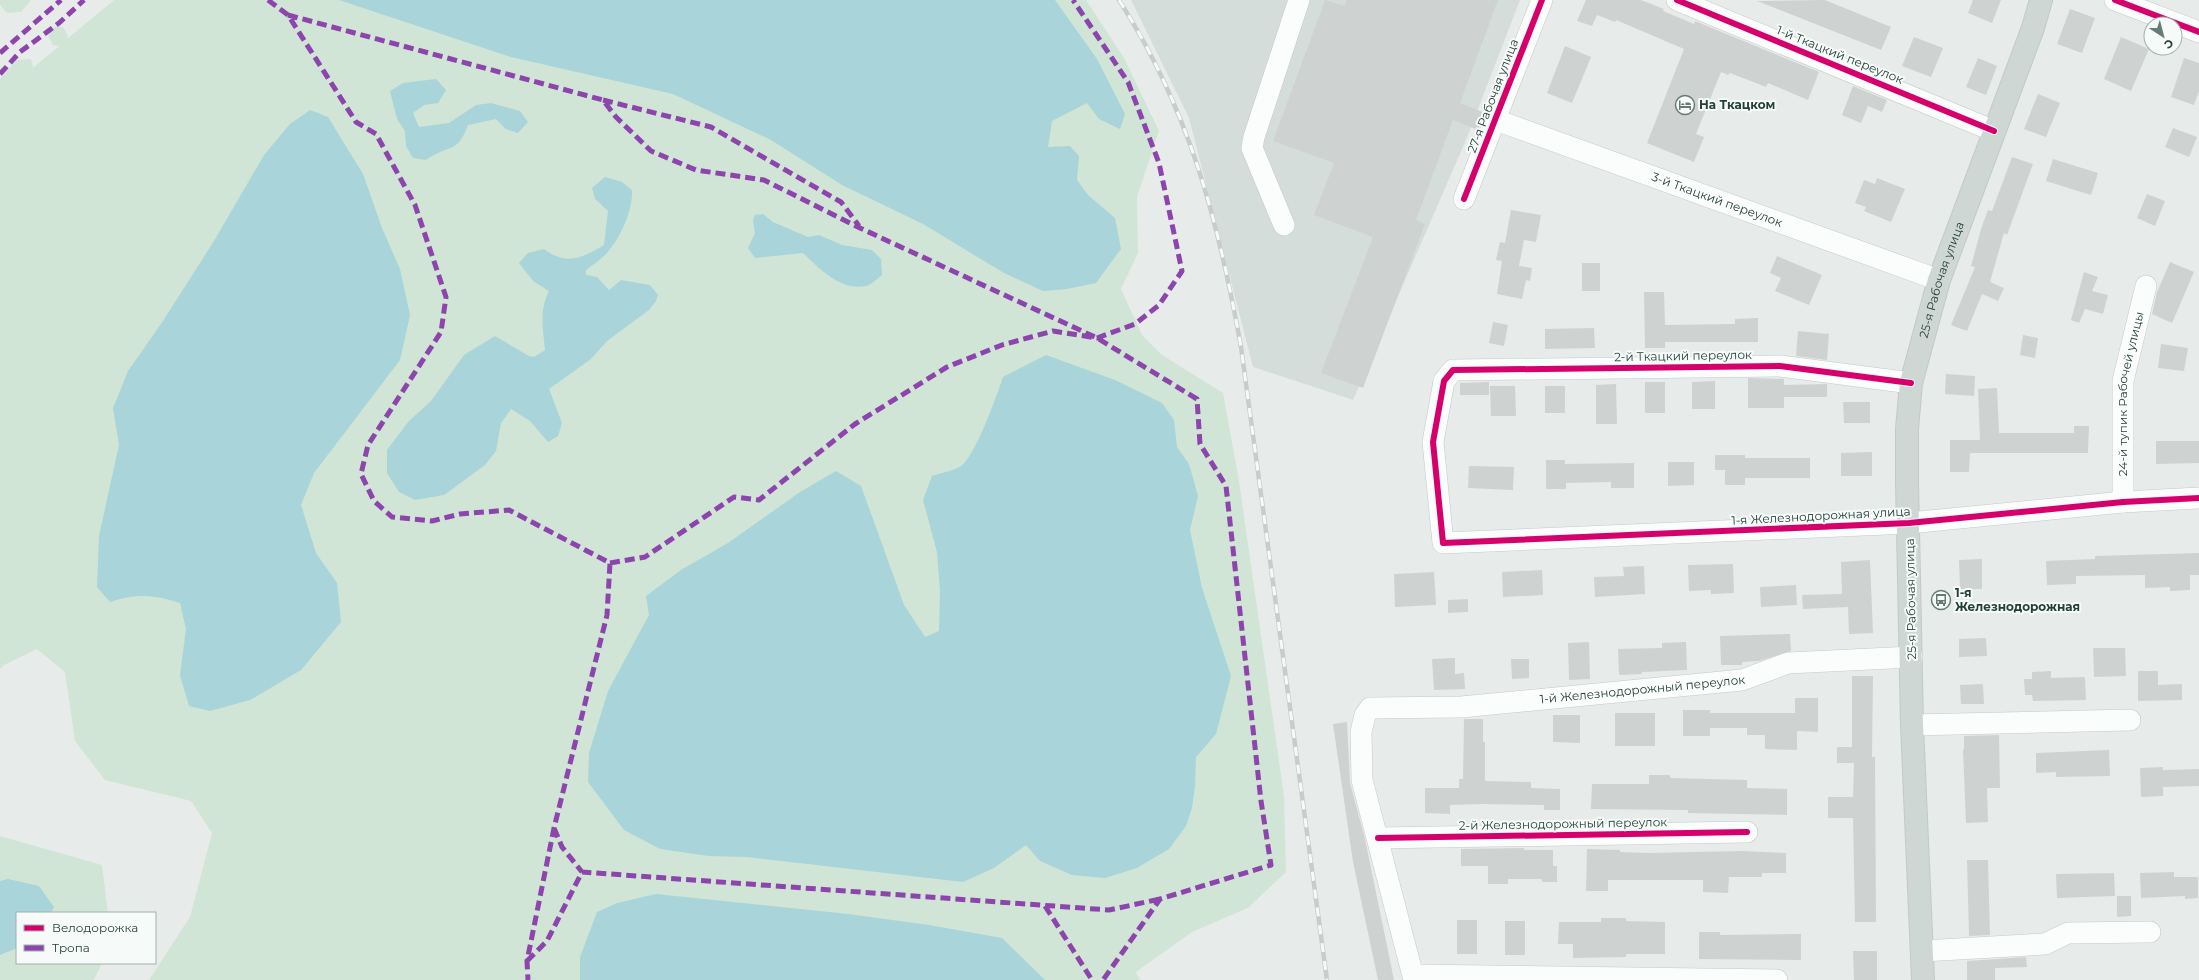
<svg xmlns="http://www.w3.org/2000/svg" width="2199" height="980" viewBox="0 0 2199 980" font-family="Montserrat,sans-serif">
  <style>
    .built { fill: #d5ddda }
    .green { fill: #d0e5d6 }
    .water { fill: #a8d4da }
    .building { fill: #ced3d1 }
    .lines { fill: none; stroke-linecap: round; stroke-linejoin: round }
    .minor-casing { stroke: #c4c9c7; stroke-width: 22 }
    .major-casing { stroke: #c2cac8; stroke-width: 24 }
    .minor { stroke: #fbfcfc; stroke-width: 21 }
    .major { stroke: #cfd7d5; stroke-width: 22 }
    .rail-casing { stroke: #c8cdcb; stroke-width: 4.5 }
    .rail { stroke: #f6faf8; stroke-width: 3; stroke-dasharray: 9; stroke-linecap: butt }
    .quiet { stroke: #8e44ad; stroke-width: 5; stroke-dasharray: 10 5; stroke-linecap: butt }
    .cycleway-casing { stroke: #f6faf8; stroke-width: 8 }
    .cycleway { stroke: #d6006c; stroke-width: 6 }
    .labels { text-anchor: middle; stroke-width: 4; stroke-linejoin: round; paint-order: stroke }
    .street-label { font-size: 12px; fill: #244038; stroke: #f6faf8 }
    .poi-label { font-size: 12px; font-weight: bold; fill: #244038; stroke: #f6faf8; text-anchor: start }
  </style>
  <rect width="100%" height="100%" fill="#e7ecea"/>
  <path class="built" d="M1131 0H1520L1466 140 1353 400 1253 367 1189 118Z"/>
  <path class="green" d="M0 0H31L21 12 7 13 0 5Z
    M114 0H1086L1124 58 1159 131 1137 197 1138 253 1121 289 1142 335 1162 355 1223 393 1239 481 1284 796 1286 872 1248 908 1192 932 1136 972 1140 980H149L190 917 212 833 191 801 105 780 75 741 65 672 37 649 4 665 0 669V79L17 60 31 59 33 68 59 46 53 45 48 36 53 27H63L68 36 67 39Z
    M0 836 102 865 108 913H17V963H102L94 980H0Z"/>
  <path class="water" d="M339 0H1055L1097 59 1125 114 1120 129 1099 119 1087 103 1052 121 1048 147 1070 146 1079 156 1077 180 1088 195 1115 218 1121 249 1096 283 1067 289 1043 291 1004 273 923 224 842 185 771 140 673 94 511 57Z
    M436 79 446 90 438 103 424 105 413 113 419 127 449 123 476 105 491 103 520 111 528 122 518 133 506 129 496 119 468 125C457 155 448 144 426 160L413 158 406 146 405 131 397 119 390 91 403 83Z
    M310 110 328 117 363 174 382 228 400 269 410 315 400 360 314 473 301 505 316 553 337 583 341 622 301 670 250 700 210 711 189 706 180 675 186 629 180 603C153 595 138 593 110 602L97 587 99 536 119 445 113 408 128 371 161 324 214 241 264 155 290 124Z
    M605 177 622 182 632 190C633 212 619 241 604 256 599 261 592 265 586 270V275L597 277 609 290 621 280 650 285 658 295 656 301 649 310 607 341 591 359 549 389 562 423 558 436 548 442 530 421 511 409 501 423 496 451 485 465 444 495 415 500 399 492 387 473V450L409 421 431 401 464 355 495 336 529 356 534 357 545 350C543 329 539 310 549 291L533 281 519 263 528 253 544 249C566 266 582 258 604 245L608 211 595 199 592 188Z
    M763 214 773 222 808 237 819 235 842 245 872 250 881 259 882 275C877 279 871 285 866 286 840 291 820 269 803 253L755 258 748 248 755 233 753 220 755 215Z
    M1046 355 1115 380 1162 403 1174 420 1177 447 1189 464 1198 496 1190 530 1202 588 1231 676 1216 734 1196 757 1195 786 1192 808 1186 826 1169 849 1137 868 1105 878 1072 875 1040 861 1026 845 994 868 963 882 747 857 709 856 660 849 624 830 588 782 589 753 608 691 649 615 646 596 681 570 728 543 800 492 836 471 861 486 904 605 925 637 939 631 940 591 937 552 923 500 932 476C941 473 953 471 961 466 975 457 997 395 1003 377Z
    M8 879 39 886 54 907 51 913H17V948L0 955V881Z
    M656 894 848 914 929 925 1002 938 1045 980H580V957L597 912 617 903Z"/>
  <path class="building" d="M1325 0 1345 6 1346 0H1498L1460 103 1485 113 1478 130 1453 120 1416 220 1425 224 1363 388 1321 373 1373 237 1314 215 1334 163 1273 141Z
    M1586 0H1641L1664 9 1663 11 1694 24 1695 21 1819 72 1808 100 1768 83 1766 87 1730 73 1728 75 1721 72 1696 134 1704 137 1694 162 1647 143 1684 49 1616 20 1615 22 1597 15 1592 26 1577 21Z
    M1825 0 1891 27 1881 50 1757 1Z
    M1973 0H2001L1992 23 1968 13Z
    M2070 9 2095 18 2082 53 2057 44Z
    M1914 37 1943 48 1931 77 1902 66Z
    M2121 37 2149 49 2131 91 2104 79Z
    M1565 46 1591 57 1572 103 1547 93Z
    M1978 58 1997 66 1986 95 1966 87Z
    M2184 58 2199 63V91L2194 105 2171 97Z
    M1853 86 1887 100 1882 112 1868 106 1861 123 1842 115Z
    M2038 94 2060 103 2046 137 2024 129Z
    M2173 128 2197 137 2189 157 2165 147Z
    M2012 157 2033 164 2007 235 2004 233 1990 282 2004 288 1998 301 1982 294 1967 331 1951 325 1975 267 1971 266 1981 229 1988 210 1992 211Z
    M2053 159 2098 173 2091 195 2046 181Z
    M1877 178 1905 189 1891 222 1864 211 1866 207 1855 203 1864 180 1875 184Z
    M2147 194 2165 201 2155 226 2137 218Z
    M1511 210 1541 215 1536 242 1524 240 1519 266 1532 268 1530 281 1526 280 1522 299 1497 294 1502 261 1496 260 1500 242 1505 243Z
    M1777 256 1822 275 1809 305 1775 291 1781 278 1770 273Z
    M2170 262 2194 272 2172 323 2152 314 2157 292Z
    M1582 263H1600V291H1582Z
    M2084 272 2098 277 2092 291 2108 295 2103 314 2085 309 2079 323 2071 320Z
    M1644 292H1664L1665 325 1735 324V319L1758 318V342H1665V348H1645Z
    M1493 322 1508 325 1504 346 1489 343Z
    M1594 328 1595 348 1545 349V329Z
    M1798 331 1829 334 1827 360 1796 356Z
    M2023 335 2038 338 2035 358 2020 355Z
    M2161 344 2188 348 2184 371 2158 368Z
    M1946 374 1975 376 1974 396 1945 394Z
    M1748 378 1784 379V385L1827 384V397H1784V408H1748Z
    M1715 381V409H1692V382Z
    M1489 382V395H1460V383Z
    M1645 382H1665V413H1645Z
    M1616 384 1617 424H1596V385Z
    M1490 386H1515L1516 416H1491Z
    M1545 386H1565V413H1545Z
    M1997 388 1999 433H2074V426H2089L2088 453H1970L1969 472H1950V440H1980L1978 389Z
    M1843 402H1870V423H1844Z
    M2156 441H2199V463L2156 464Z
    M1872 452V476H1841V453Z
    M1715 455H1745V458H1810V478H1745V485H1725V470H1715Z
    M1546 460H1565V464L1634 463V488H1611V482L1566 483V489H1546Z
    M1668 462H1694V485L1668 486Z
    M1469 466 1514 467 1513 490 1468 488Z
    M2199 553V575H2190V590L2170 591V587L2145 588V575L2076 576V584L2047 585 2046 561 2095 559V556Z
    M1982 559V589H1960L1959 560Z
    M1870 560 1873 633 1849 634 1848 607 1803 609 1802 595 1842 594 1841 562Z
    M1733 564 1734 593 1711 594V590L1689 591 1688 565Z
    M1644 566 1645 594 1595 597 1594 577 1624 576 1623 567Z
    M1542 570 1543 595 1503 597 1502 572Z
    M1434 572 1436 605 1395 607 1394 574Z
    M1796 585 1797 605 1761 607 1760 587Z
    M1468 599V612L1448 613V600Z
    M1790 634 1791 651 1759 661 1742 662V665H1721L1720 636Z
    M1986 638 1987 656 1959 657V639Z
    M1589 642 1590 679 1569 680 1568 643Z
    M1686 642 1687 670 1642 672V674L1619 675 1618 649 1662 648V643Z
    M2093 648H2125L2126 676 2094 677Z
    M1455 658V674L1464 673 1465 689 1434 690 1432 659Z
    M1511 659H1529V678L1512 679Z
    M2051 671V678L2085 677 2086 700 2033 701 2032 695H2025L2024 679H2032V672Z
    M2138 671H2158V685L2182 684V700L2138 701Z
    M1852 676H1873L1872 757H1875L1876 922H1855L1853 818H1828V797H1853L1854 763H1837V747H1852Z
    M1983 684 1984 704H1961L1960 685Z
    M1795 698H1818V732L1797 731V750L1765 749V735H1747V728H1710V736H1683V710H1710V713H1795Z
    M1615 713H1655V746H1615Z
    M1553 715H1580V743L1553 742Z
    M1464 719H1483V742H1485V781L1531 782V788L1560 789V810H1544V805L1481 804 1450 805V814L1425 813V788H1459V779H1463Z
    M1347 722 1350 783 1365 839 1394 980H1378L1353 862 1333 724Z
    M1999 735 2000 788H1987L1988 822 1966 823 1963 750H1964V736Z
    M2109 750 2110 776 2056 777V772L2036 773V753Z
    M2163 767V770L2199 769V786L2163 787V796L2141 797 2140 768Z
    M1649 775H1670V778L1747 780V788L1787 789V815L1688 813V810L1591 809 1592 784H1649Z
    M1524 848V850H1553V866H1557V882H1542V879H1508V884H1488V866H1461V849Z
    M1587 849 1620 850V852L1649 853 1741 851 1786 853V873H1762V877H1729L1728 893 1703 892V880H1608V891H1586Z
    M1967 860H1988L1990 935 1969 936Z
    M2174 872V877H2198V898L2185 899V896L2141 898 2140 873Z
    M2114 873 2115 896 2057 898 2056 874Z
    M2117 896H2131V916L2117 917Z
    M1601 918H1626V921L1665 922V954H1626V957L1573 958V944H1558L1559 922H1601Z
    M1457 920H1477V954H1457Z
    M1505 921H1525V955H1505Z
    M1699 932H1720V935L1801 934V960L1699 959Z
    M1853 951H1877V980H1854Z
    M2026 957 2027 967 1995 968V980H1967V961Z"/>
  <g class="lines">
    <defs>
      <g id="minor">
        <path d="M1677 0 1994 131"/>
        <path d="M2115 0 2199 32"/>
        <path id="s1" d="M1496 120 1939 280"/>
        <path d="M1464 199 1542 0"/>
        <path d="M1284 225 1252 148 1254 137 1299 0"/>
        <path d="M1911 383 1780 366 1453 370 1444 381 1433 442 1443 543 1909 523 2123 502 2199 498"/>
        <path id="s2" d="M2123 502V381L2146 286"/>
        <path d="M1912 725 2130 720"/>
        <path d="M1378 838 1747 832"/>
        <path d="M1923 951 2045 944 2068 933 2150 932"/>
        <path d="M1413 975 1777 980"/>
        <path id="s3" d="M1414 980 1362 780 1361 732 1365 715 1370 708 1461 707 1742 680 1788 663 1912 657"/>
      </g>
      <g id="major">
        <path id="s4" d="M1923 980 1912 725 1907 481V429L1911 383 1939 280 2033 28 2041 0"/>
      </g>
    </defs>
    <use href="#minor" class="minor-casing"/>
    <use href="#major" class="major-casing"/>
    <use href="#minor" class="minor"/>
    <use href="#major" class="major"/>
    <defs>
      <path id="rail" d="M1119 0C1190 111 1218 220 1241 347L1327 980"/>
    </defs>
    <use href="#rail" class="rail-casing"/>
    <use href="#rail" class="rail"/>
    <path class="quiet" d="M268 0 288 15 356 122 376 134 415 205 446 297 441 332 368 445 361 474 374 501 392 517 432 521 460 514 509 510 610 563 607 615 554 828 527 961 528 980
      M288 15 603 100 616 117 651 151 696 170 764 180 860 228 1097 338 1197 399 1200 444 1226 486 1261 801 1271 865 1160 899 1103 980
      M0 53 61 0
      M0 74 20 52 59 23 84 0
      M603 100 711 127 841 202 859 226
      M610 563 645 557 734 497 759 500 855 424 947 367 1002 345 1053 331 1097 338 1135 324 1159 305 1182 271 1159 163 1128 82 1073 0
      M554 828 562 847 582 872
      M1045 906 1092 980
      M527 961 547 941 582 872 1109 910 1160 899"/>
    <defs>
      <path id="cycleway" d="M1677 0 1994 131
        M2115 0 2199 32
        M1464 199 1542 0
        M1911 383 1780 366 1453 370 1444 381 1433 442 1443 543 1909 523 2123 502 2199 498
        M1378 838 1747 832"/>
    </defs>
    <use href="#cycleway" class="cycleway-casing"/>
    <use href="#cycleway" class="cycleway"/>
  </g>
  <defs>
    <symbol id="hotel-ring" viewBox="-11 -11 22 22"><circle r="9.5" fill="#f6faf8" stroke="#687c76" stroke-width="1.5"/><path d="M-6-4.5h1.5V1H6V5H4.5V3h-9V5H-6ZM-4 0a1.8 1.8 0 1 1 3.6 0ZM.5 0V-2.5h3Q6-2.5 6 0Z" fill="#687c76"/></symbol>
    <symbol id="bus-ring" viewBox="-11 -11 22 22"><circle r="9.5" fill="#f6faf8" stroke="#687c76" stroke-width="1.5"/><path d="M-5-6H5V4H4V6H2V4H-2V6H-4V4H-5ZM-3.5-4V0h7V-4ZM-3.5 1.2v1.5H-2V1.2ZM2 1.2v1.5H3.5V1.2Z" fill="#687c76"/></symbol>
  </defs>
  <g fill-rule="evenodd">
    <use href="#hotel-ring" x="1674" y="94" width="22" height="22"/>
    <use href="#bus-ring" x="1930" y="589" width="22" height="22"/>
  </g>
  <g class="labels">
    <g class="street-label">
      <text transform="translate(1840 55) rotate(22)" y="4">1-й Ткацкий переулок</text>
      <text transform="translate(1493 96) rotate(-69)" y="4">27-я Рабочая улица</text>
      <text dy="4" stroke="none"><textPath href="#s1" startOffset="235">3-й Ткацкий переулок</textPath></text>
      <text dy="4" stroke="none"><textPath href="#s4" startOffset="705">25-я Рабочая улица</textPath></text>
      <text transform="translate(1683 356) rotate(-1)" y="4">2-й Ткацкий переулок</text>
      <text dy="4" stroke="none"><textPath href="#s2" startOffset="109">24-й тупик Рабочей улицы</textPath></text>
      <text transform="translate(1821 516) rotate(-3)" y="4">1-я Железнодорожная улица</text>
      <text transform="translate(1911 599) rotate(-91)" y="4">25-я Рабочая улица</text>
      <text dy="4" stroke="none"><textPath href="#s3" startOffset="554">1-й Железнодорожный переулок</textPath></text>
      <text transform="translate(1563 824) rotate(-1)" y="4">2-й Железнодорожный переулок</text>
    </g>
    <g class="poi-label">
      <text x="1699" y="109">На Ткацком</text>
      <text x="1955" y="597">1-я<tspan x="1955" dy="14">Железнодорожная</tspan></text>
    </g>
  </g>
  <rect x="16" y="912" width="140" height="52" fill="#f6faf8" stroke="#a2b0ab"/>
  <rect x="24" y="925" width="20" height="6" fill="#d6006c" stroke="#a2b0ab"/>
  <text x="52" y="932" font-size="12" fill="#244038">Велодорожка</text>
  <rect x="24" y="945" width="20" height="6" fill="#8e44ad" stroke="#a2b0ab"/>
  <text x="52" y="952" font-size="12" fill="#244038">Тропа</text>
  <g transform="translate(2163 36) rotate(144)"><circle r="19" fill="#f6faf8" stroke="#a2b0ab"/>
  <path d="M0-3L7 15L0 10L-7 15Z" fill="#687c76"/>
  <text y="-6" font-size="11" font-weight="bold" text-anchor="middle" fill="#244038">С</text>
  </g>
</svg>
